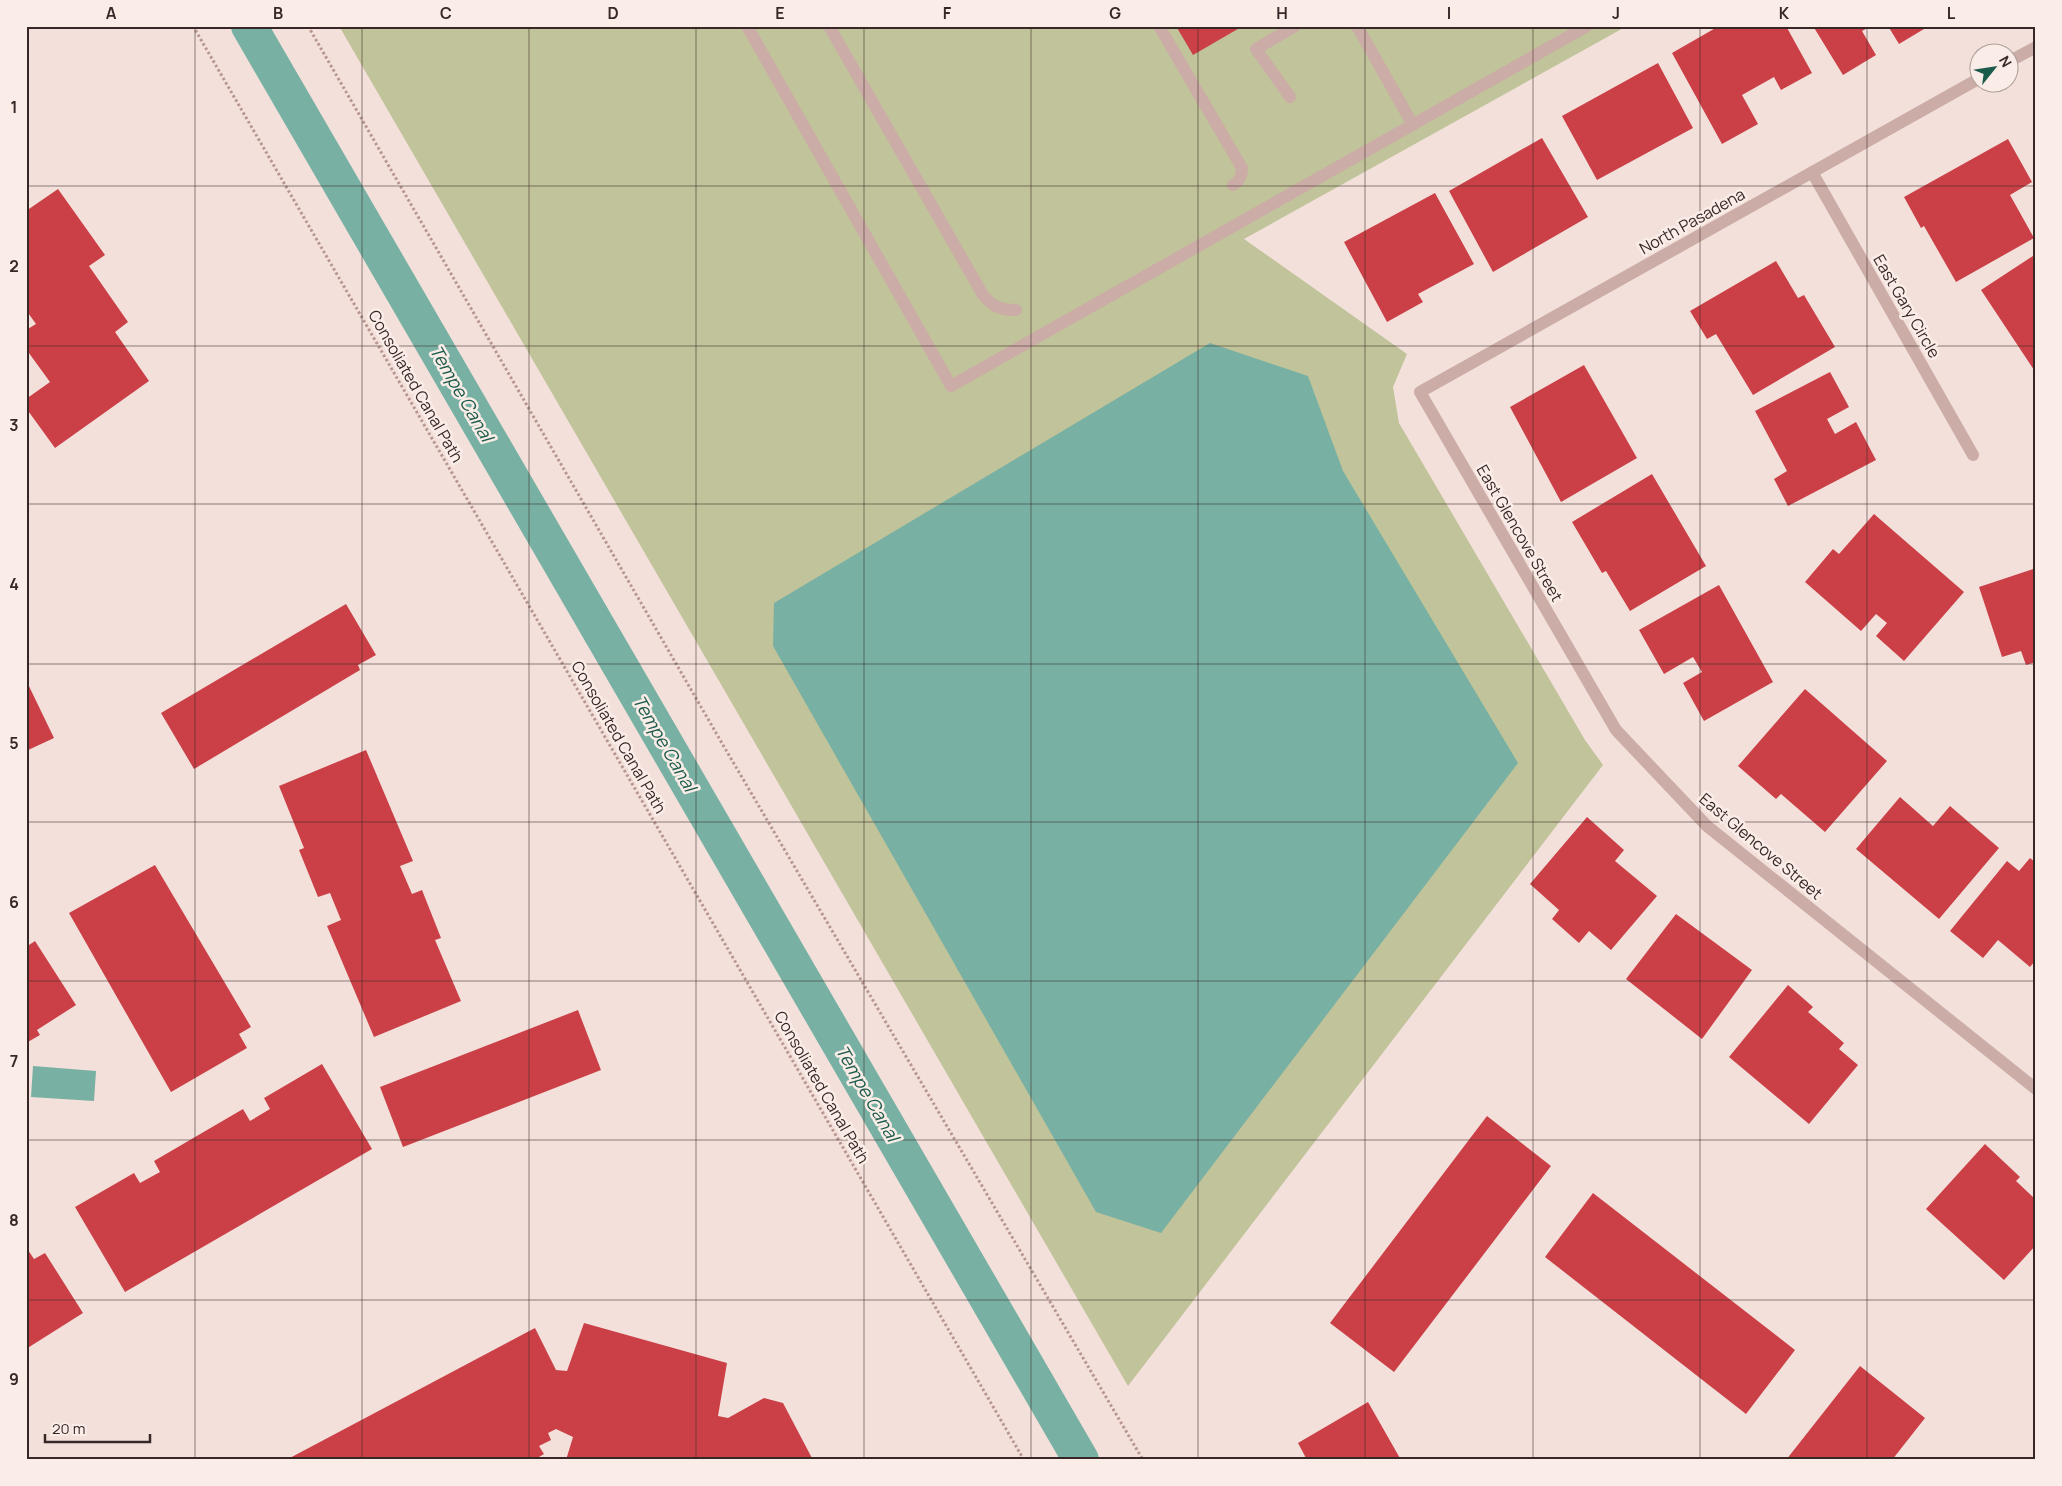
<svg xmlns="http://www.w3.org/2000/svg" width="2062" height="1486" font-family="Manrope,sans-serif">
	<rect width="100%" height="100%" fill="#f3e0db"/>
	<!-- green -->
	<path fill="#c1c39a" d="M339,26H1627L1244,239L1407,354L1393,387L1399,423L1585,740L1603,765L1128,1386Z"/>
	<!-- water -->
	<path fill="#78b1a3" d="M1210,343L1308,376L1343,471L1518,763L1161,1233L1096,1212L773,646L774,603Z
		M33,1066L96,1071L94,1101L31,1097Z"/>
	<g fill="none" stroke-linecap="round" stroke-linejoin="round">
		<!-- canal -->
		<path stroke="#78b1a3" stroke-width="36" d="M249,26L1081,1460"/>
	</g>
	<!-- building -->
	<path fill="#cb4047" d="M1176,26H1243L1193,55Z
		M1719,26H1786L1812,73L1781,90L1774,77L1742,95L1758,124L1722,144L1672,53Z
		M1813,26H1871L1862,31L1876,55L1843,75Z
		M1888,26H1929L1899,44Z
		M1658,63L1693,128L1597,180L1562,116Z
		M1542,138L1588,217L1493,272L1449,191Z
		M2008,139L2032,182L2010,195L2034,238L1956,282L1924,226L1921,228L1904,197Z
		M58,189L105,255L89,266L128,322L115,332L149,381L55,448L26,408V399L50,382L26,349V330L36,324L26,310V211Z
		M1435,193L1474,264L1418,294L1423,302L1387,322L1344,242Z
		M2036,254V373L1981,290Z
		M1776,261L1798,298L1804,295L1835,347L1753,395L1716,334L1707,339L1690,311Z
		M1584,365L1637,458L1561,502L1510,407Z
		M1830,372L1849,407L1827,419L1835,434L1856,422L1876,460L1788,506L1774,479L1787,471L1755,411Z
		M1652,474L1706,566L1630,611L1606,571L1602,573L1572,522Z
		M1874,514L1964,592L1904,661L1876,636L1887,623L1876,614L1861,631L1805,582L1833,549L1839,554Z
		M2036,568V662L2026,665L2021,651L2002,657L1979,587Z
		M1719,585L1773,682L1704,721L1683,683L1702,672L1693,657L1664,674L1639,630Z
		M346,604L376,655L358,665L360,670L194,769L161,713Z
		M26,680L54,738L26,751Z
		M1805,689L1887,761L1825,832L1781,794L1776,799L1738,766Z
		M366,750L413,861L400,866L412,894L422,890L441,938L435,940L461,1001L374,1037L327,926L341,920L330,893L318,897L299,850L304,848L279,786Z
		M1900,797L1933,826L1950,806L1999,848L1939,919L1856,849Z
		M1587,817L1624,850L1615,861L1657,896L1611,950L1589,931L1579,943L1552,919L1559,910L1530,884Z
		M2030,858L2036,863V960L2030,967L1998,940L1983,958L1950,931L2007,861L2019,871Z
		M155,865L251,1027L239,1034L247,1048L171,1092L69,913Z
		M1676,914L1752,970L1702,1039L1626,979Z
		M35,941L76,1005L37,1030L40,1035L26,1043V947Z
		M1788,985L1813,1007L1808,1012L1844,1043L1839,1049L1858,1065L1809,1124L1729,1057Z
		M578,1010L601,1070L403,1147L380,1087Z
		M322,1064L372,1149L125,1292L75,1207L134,1173L140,1183L160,1172L154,1161L243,1109L250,1121L270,1109L264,1098Z
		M1487,1116L1551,1166L1394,1372L1330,1323Z
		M1985,1144L2020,1177L2016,1181L2036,1200V1245L2004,1280L1926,1209Z
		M1593,1193L1795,1350L1746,1414L1545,1257Z
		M26,1247L34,1259L45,1253L83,1313L26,1349Z
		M584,1323L727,1363L718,1416L728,1418L764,1398L783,1403L813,1460H566L573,1437L556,1429L548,1433L551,1440L539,1446L544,1454L534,1460H286L535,1328L556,1370L567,1371Z
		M1860,1366L1925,1418L1892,1460H1786Z
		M1368,1402L1401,1460H1307L1298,1443Z"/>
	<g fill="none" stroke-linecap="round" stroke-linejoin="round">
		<!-- path -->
		<path stroke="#b79690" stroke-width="3" stroke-dasharray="2.5 2.5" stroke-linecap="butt" d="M193,26L1024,1460
			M308,26L723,745L1143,1460"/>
		<!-- minor -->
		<path stroke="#cbaca6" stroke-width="12" d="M747,26L951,386L1587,26
			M829,26L983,295C993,307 1001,310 1016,310
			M1159,26L1242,168C1242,176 1240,181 1233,185
			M1357,26L1413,125
			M2010,61L2036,47
			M1980,78L1420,392L1616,730L1707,826L2036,1089
			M1290,97L1256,49L1295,26
			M1812,172L1973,455"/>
	</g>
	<!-- grid -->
	<path fill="none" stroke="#372827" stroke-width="1" stroke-opacity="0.55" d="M195,26V1460M362,26V1460M529,26V1460M696,26V1460M864,26V1460M1031,26V1460M1198,26V1460M1365,26V1460M1533,26V1460M1700,26V1460M1867,26V1460M26,186H2036M26,346H2036M26,504H2036M26,664H2036M26,822H2036M26,981H2036M26,1140H2036M26,1300H2036"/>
	<g text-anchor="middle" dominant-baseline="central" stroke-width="5" stroke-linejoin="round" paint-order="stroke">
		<!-- street labels -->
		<g font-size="16" fill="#372827" stroke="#faece7">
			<text transform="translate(1692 221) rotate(-29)">North Pasadena</text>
			<text transform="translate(1907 306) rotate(60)">East Gary Circle</text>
			<text transform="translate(416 386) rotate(60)">Consoliated Canal Path</text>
			<text transform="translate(1520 533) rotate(60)">East Glencove Street</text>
			<text transform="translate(619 737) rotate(60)">Consoliated Canal Path</text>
			<text transform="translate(1761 846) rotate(40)">East Glencove Street</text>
			<text transform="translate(822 1087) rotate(60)">Consoliated Canal Path</text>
		</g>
		<!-- water labels -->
		<g font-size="18" font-style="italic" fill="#1b5b4c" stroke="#faece7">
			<text transform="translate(462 393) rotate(60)">Tempe Canal</text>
			<text transform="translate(665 743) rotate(60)">Tempe Canal</text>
			<text transform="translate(868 1093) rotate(60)">Tempe Canal</text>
		</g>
	</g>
	<!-- border -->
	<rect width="2062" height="1486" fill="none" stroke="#faece7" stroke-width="55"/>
	<!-- north arrow -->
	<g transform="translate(1994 68) rotate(60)"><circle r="24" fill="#faece7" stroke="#ac9e9a"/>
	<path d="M0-4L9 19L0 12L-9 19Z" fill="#1b5b4c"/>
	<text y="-8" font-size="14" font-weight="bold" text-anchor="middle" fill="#372827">N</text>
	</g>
	<!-- scale -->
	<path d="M45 1434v8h105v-8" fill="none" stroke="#372827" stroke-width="2.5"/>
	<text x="52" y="1434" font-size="15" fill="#372827" stroke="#faece7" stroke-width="4" paint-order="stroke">20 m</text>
	<rect x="28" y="28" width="2006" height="1430" fill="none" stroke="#372827" stroke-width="2"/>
	<g font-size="16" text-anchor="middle" font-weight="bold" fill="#372827">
		<text x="111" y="19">A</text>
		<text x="278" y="19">B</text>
		<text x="446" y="19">C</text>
		<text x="613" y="19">D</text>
		<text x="780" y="19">E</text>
		<text x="947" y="19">F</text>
		<text x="1115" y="19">G</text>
		<text x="1282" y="19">H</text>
		<text x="1449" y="19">I</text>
		<text x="1616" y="19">J</text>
		<text x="1784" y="19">K</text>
		<text x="1951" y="19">L</text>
		<text x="14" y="113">1</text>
		<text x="14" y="272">2</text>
		<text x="14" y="431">3</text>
		<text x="14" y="590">4</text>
		<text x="14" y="749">5</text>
		<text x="14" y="908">6</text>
		<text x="14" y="1067">7</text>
		<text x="14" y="1226">8</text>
		<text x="14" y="1385">9</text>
	</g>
</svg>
